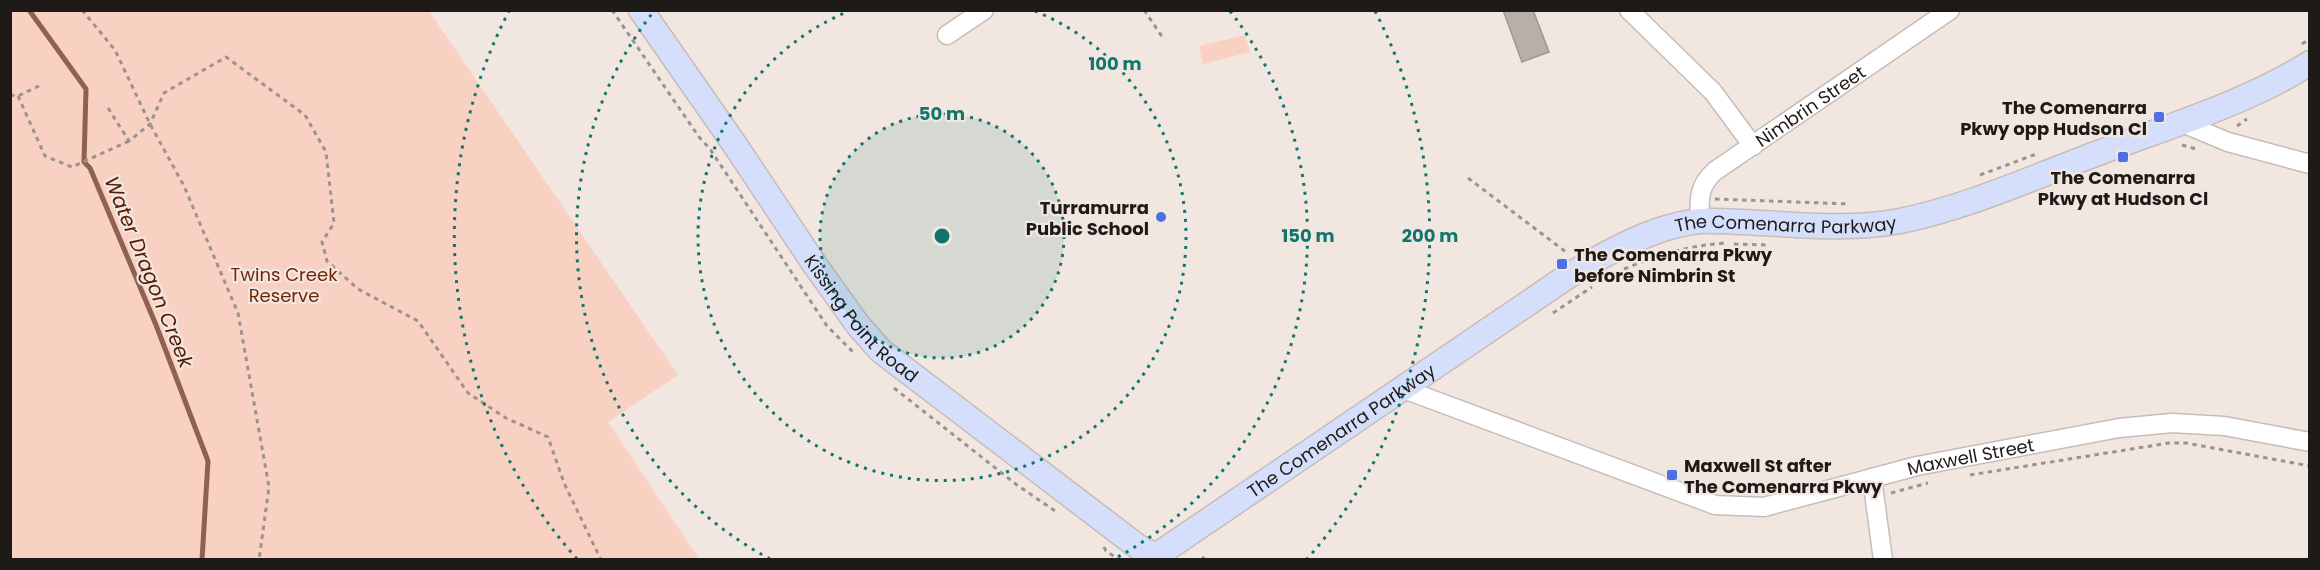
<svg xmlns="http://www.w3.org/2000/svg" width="2320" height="570" font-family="Poppins,sans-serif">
	<rect width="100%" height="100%" fill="#f2e6e1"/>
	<!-- green -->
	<path fill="#f9d1c3" d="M10,11H429L678,375L608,422L699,559H11Z
		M1245,35L1250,52L1203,64L1199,46Z"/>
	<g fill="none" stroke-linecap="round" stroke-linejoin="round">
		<!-- stream -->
		<path stroke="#8f6151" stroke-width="5" d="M29,10L86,89L84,162L90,168L156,325L208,461L202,560"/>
	</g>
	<!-- building -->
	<path fill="#baaeaa" stroke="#a19591" stroke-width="1.5" d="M1503,10H1533L1549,52L1522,62Z"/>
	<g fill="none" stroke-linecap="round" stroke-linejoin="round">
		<!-- minor casing -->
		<g stroke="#c8bcb8" stroke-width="21">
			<g id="minor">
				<path d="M1629,10L1713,92L1753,146"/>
				<path d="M947,35L984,10"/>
				<path d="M2180,122L2228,142L2310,164"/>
				<path id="s1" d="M1700,221C1699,200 1698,186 1715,171L1950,10"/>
				<path id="s2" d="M1401,388L1715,505L1764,507L1917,466L2119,428L2172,423L2224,426L2310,442"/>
				<path d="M1872,478L1883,560"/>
			</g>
		</g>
		<!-- secondary casing -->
		<g stroke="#c8bcb8" stroke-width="27">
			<g id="secondary">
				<path id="s3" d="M641,10L733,142L815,265L858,325L881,351L1137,546L1155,556"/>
				<path id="s4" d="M1150,560L1568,276C1606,253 1655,225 1701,221C1714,220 1728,222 1742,222C1794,224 1848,231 1900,221C1969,207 2036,176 2101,152C2169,126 2249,102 2310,63"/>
			</g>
		</g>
		<!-- path -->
		<path stroke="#9b938f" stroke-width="3" stroke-dasharray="4.5 4.5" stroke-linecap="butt" d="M82,10L115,50L150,124L184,186L238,313L269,487L259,560
			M612,10L699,137L710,149L827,326L855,354
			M1144,10L1163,38
			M2302,44L2310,39
			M10,95L18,96L39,86
			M18,96L45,156L72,167L129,141
			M108,108L129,141L150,124L164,93L226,57L305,115L326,152L334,223L322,242L327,261L358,289L418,321L468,393L506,418L548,437L564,483L601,560
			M2237,126L2247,119
			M2182,145L2196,149
			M1980,175L2039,153
			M1468,178L1566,252
			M1715,199L1849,204
			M1734,244L1766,245
			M1624,269C1658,255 1690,245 1727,243
			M1553,313L1592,287
			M894,388L1017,485L1058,513
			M1970,475L2169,443H2186L2310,466
			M1891,493L1928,483
			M1104,547L1106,551L1118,559
			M1202,557L1206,560"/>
		<!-- minor -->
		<use href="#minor" stroke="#fff" stroke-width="18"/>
		<!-- secondary -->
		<use href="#secondary" stroke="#d5dffb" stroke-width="24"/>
	</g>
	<!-- distance rings -->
	<circle cx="942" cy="236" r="122" fill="#0f766e" fill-opacity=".12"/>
	<g fill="none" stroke="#0f766e" stroke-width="3" stroke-dasharray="3 6">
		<circle cx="942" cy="236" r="122"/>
		<path d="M1035 11A244 244 0 1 1 849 11"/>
		<path d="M770 559A366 366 0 0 1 654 11M1230 11A366 366 0 0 1 1114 559"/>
		<path d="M577 559A488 488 0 0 1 509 11M1375 11A488 488 0 0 1 1307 559"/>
	</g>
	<!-- markers -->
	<g fill="#4d71e5" stroke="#f2e6e1" stroke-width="2">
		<rect x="2153" y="111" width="12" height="12" rx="3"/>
		<rect x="2117" y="151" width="12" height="12" rx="3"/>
		<circle cx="1161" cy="217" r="6"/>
		<rect x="1556" y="258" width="12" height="12" rx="3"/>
		<rect x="1666" y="469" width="12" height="12" rx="3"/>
	</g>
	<g text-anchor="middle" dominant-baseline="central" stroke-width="4.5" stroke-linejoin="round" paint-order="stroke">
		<!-- street labels -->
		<g font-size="18" fill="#1e1a18" stroke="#f2e6e1">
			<text stroke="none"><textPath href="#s1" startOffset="170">Nimbrin Street</textPath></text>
			<text stroke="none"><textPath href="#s4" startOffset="735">The Comenarra Parkway</textPath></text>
			<text stroke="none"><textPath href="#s3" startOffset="380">Kissing Point Road</textPath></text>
			<text stroke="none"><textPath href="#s4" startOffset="231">The Comenarra Parkway</textPath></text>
			<text stroke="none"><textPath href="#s2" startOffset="597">Maxwell Street</textPath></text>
		</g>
		<!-- poi labels -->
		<g font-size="18" font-weight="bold" fill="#1e1a18" stroke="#f2e6e1" text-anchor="end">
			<text x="2147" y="107">The Comenarra<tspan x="2147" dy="21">Pkwy opp Hudson Cl</tspan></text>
			<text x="2123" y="177" text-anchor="middle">The Comenarra<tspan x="2123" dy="21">Pkwy at Hudson Cl</tspan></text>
			<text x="1149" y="207">Turramurra<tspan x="1149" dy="21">Public School</tspan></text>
			<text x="1574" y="254" text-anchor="start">The Comenarra Pkwy<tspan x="1574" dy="21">before Nimbrin St</tspan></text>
			<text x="1684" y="465" text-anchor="start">Maxwell St after<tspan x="1684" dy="21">The Comenarra Pkwy</tspan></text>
		</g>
		<!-- park labels -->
		<g font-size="18" fill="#742603" stroke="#f2e6e1">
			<text x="284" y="274">Twins Creek<tspan x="284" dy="21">Reserve</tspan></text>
		</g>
		<!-- water labels -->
		<g font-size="20" font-style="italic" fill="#571c03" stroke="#f2e6e1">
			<text transform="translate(149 272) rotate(68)">Water Dragon Creek</text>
		</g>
	</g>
	<circle cx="942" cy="236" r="9" fill="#0f766e" stroke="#f2e6e1" stroke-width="3"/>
	<g font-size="18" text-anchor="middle" font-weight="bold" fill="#0f766e" stroke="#f2e6e1" stroke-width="4.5" stroke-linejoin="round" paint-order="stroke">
		<text x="1115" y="70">100 m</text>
		<text x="942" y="120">50 m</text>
		<text x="1308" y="242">150 m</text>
		<text x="1430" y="242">200 m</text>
	</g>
	<!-- border -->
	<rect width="2320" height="570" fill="none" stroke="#1e1a18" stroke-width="24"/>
</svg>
